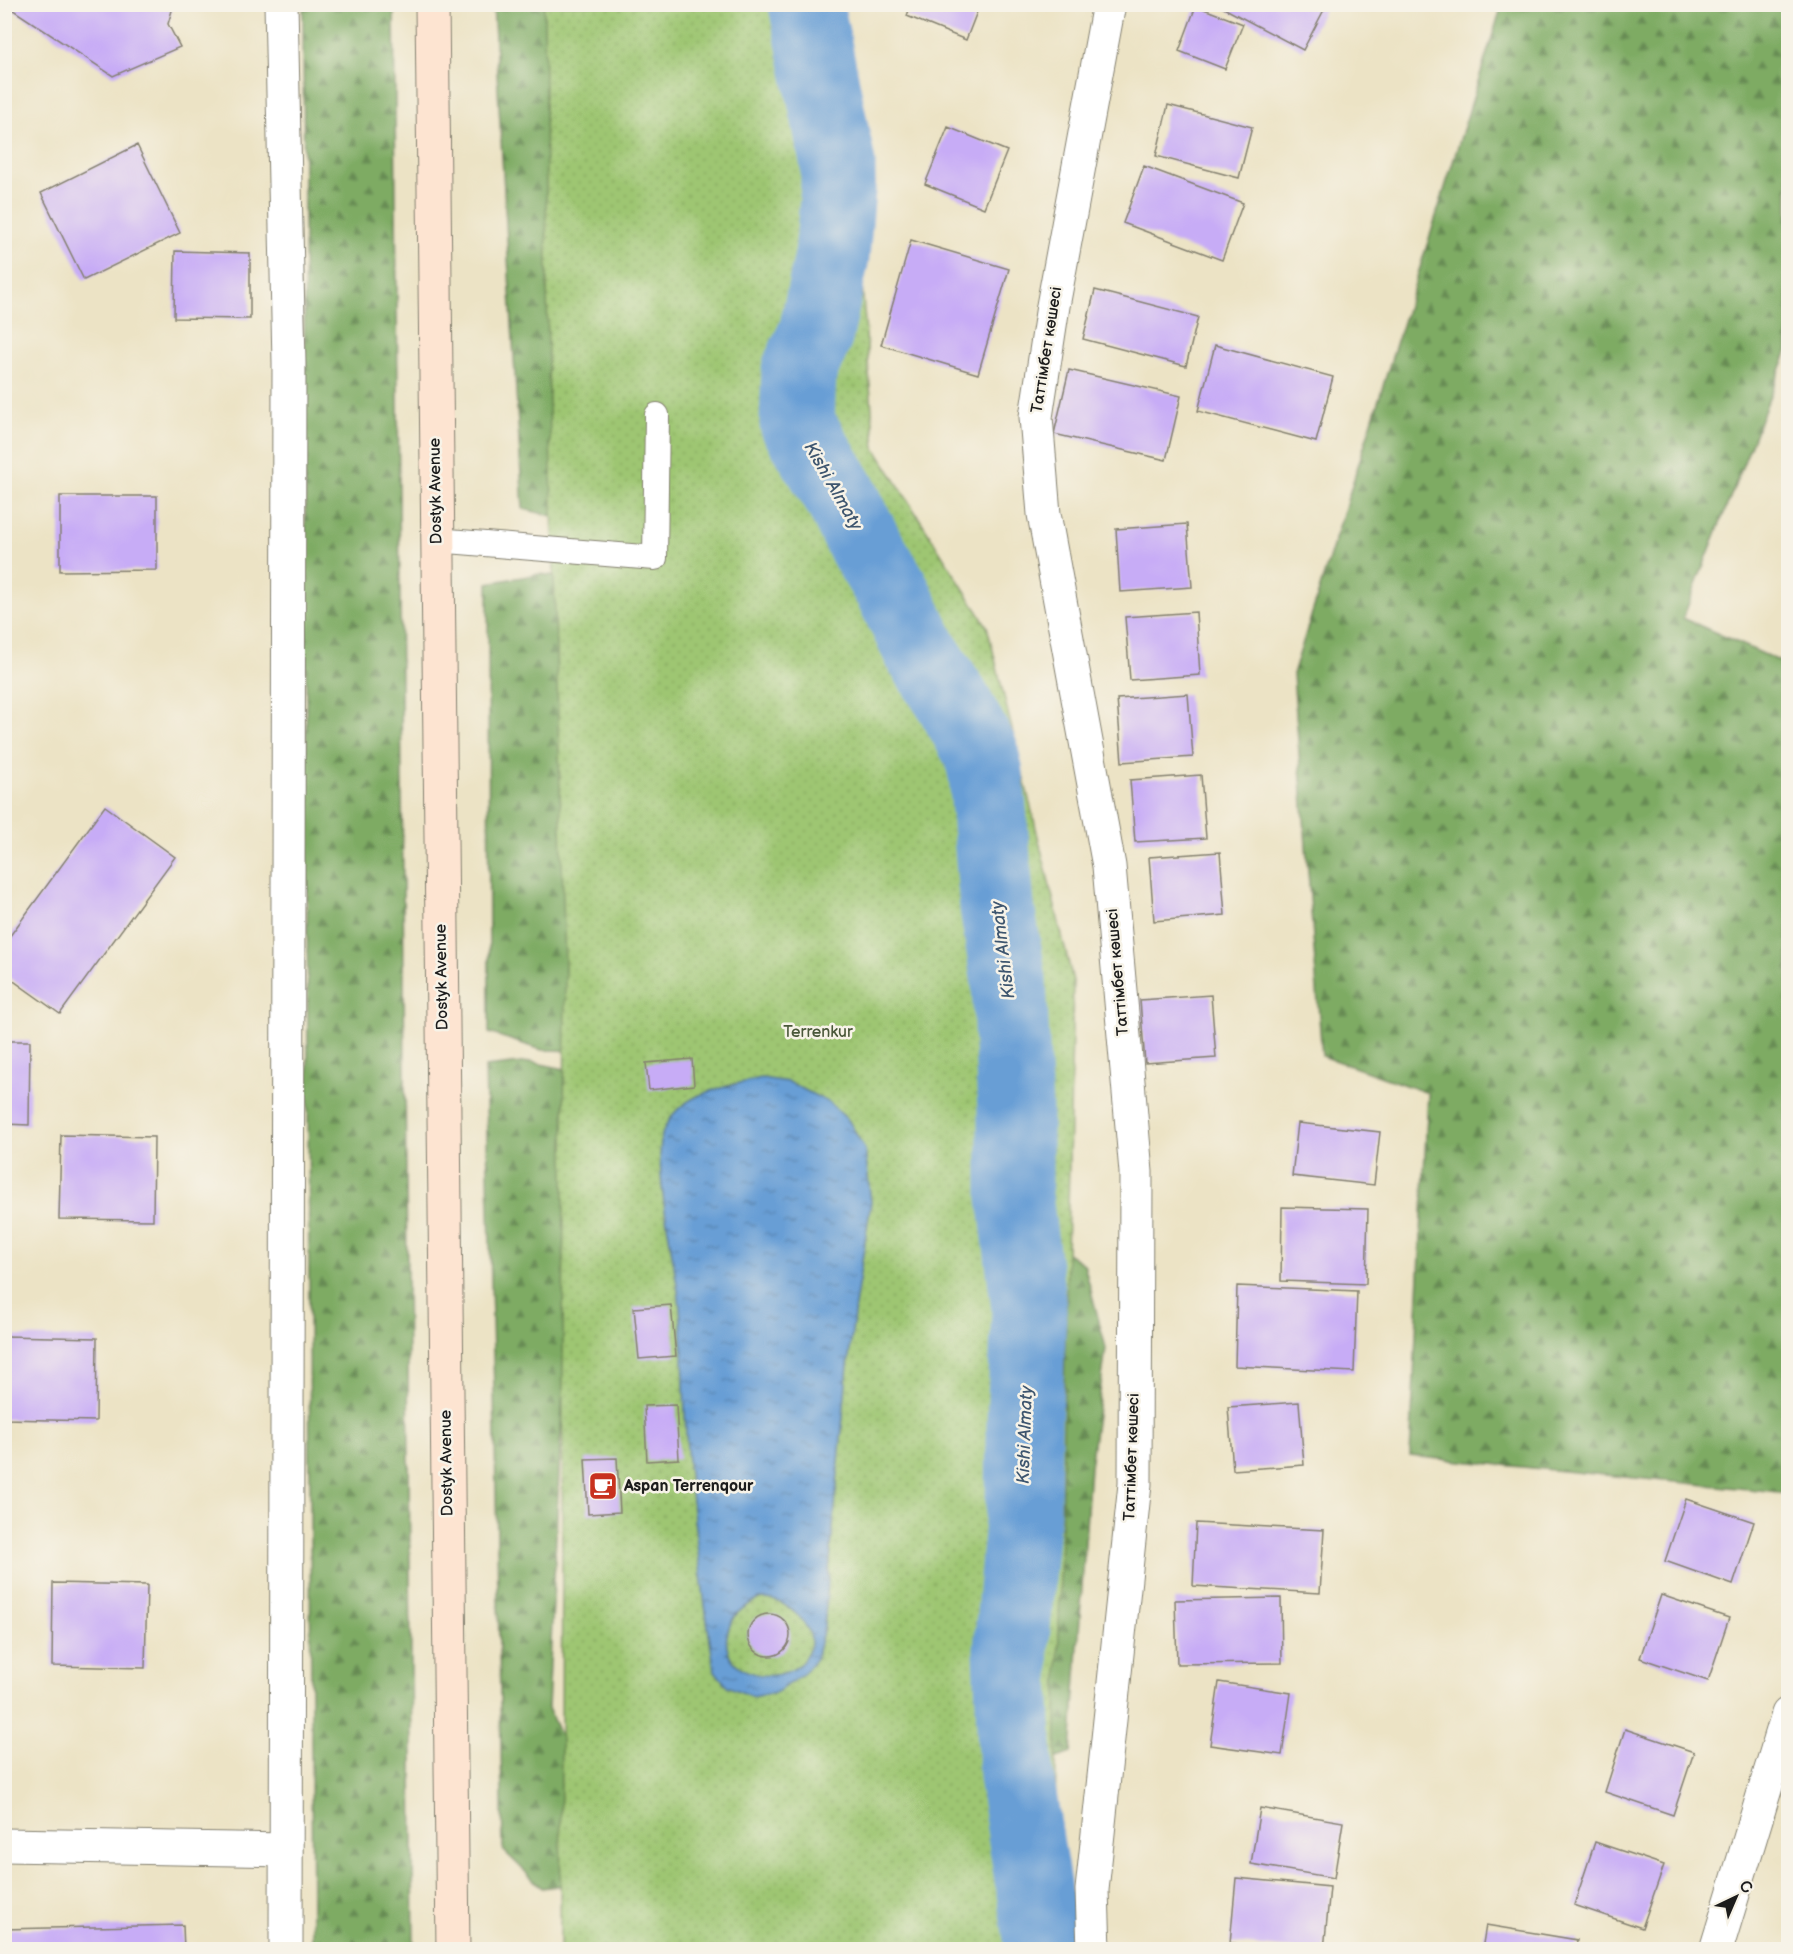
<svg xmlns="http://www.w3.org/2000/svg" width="1793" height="1954" font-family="'Balsamiq Sans',sans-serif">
	<defs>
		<pattern id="forest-firs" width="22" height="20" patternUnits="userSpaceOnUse" patternTransform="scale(1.5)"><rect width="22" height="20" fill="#7eab64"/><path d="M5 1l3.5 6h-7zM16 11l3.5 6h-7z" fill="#668a52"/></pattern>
		<pattern id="park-dots" width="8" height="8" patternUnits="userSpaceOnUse" patternTransform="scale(1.5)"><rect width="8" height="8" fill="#9ec672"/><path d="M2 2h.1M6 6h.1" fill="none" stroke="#88aa62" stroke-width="1.8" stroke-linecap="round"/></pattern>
		<pattern id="water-ripples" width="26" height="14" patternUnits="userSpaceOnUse" patternTransform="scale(1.5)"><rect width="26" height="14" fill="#689ed5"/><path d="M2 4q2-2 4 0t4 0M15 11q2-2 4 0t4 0" fill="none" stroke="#5580ac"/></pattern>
	</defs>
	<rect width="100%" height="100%" fill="#f7f3e8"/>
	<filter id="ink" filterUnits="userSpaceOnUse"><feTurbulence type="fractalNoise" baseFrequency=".0167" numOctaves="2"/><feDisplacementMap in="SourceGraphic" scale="12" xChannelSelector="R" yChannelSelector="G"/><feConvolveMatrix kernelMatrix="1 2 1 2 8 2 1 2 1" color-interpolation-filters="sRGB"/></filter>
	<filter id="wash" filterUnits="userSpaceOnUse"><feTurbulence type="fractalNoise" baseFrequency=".008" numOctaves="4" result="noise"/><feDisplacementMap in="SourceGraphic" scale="24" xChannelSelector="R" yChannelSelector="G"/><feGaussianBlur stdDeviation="1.35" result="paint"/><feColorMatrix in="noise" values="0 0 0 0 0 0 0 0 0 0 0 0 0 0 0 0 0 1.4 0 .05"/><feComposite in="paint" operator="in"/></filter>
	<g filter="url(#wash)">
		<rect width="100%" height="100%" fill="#ece3c5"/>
		<!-- forest -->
		<path fill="url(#forest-firs)" stroke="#4d6440" stroke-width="1.5" d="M303,5H394L414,1949H312Z
			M493,5H765L601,528L523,509Z
			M1502,5H1788V350L1683,618L1788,665V1493L1410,1456L1428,1093L1322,1056L1293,674Z
			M539,574L579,578L596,1051L542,1050L489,1033L488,583Z
			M531,1062L590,1074L571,1216L548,1708L605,1836L627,1877L542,1888L503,1850L494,1391L485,1067Z
			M1033,1231L1084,1264L1106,1348L1090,1467L1071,1753L1030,1768Z"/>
		<!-- park -->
		<path fill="url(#park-dots)" stroke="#5d7147" stroke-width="1.5" d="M544,5H831L858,234L875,448L987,626L1073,981L1052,1949H560L565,967L548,365Z"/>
		<!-- water -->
		<path fill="url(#water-ripples)" stroke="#425d78" stroke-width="1.5" fill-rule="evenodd" d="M761,1078L789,1082L830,1103L849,1121L865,1150L871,1202L855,1306L846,1384L824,1627L816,1659L804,1673L777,1692L753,1697L727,1686L715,1671L710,1642C702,1582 693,1522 688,1462C683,1408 685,1353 679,1299C675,1262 651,1158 664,1129C681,1091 726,1087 761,1078ZM759,1599C763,1599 768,1599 773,1600C789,1604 812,1625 811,1643C811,1646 808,1653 806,1656C789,1688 720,1680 727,1635C731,1615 741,1608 759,1599Z"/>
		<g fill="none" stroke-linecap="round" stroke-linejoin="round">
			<!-- river -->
			<path stroke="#689ed5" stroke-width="75" d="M806,4L838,164V190L832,256L816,333L799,370L797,423L840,494L865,545L892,590L922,653L951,698L981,752L986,774L997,907L1009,981L1015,1109V1196L1029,1309L1024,1424L1023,1510L1011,1651L1016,1775L1043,1950"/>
		</g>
		<g id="blocks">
			<!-- building -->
			<path fill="#c7acf6" d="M4,4H172L173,7L168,24L180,47L113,76Z
				M911,4H980L966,40L907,16Z
				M1216,4H1327L1303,50Z
				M1196,6L1243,24L1225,69L1179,51Z
				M1168,105L1252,127L1239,178L1156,156Z
				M948,127L1007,151L984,208L925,184Z
				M137,145L180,233L84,280L41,193Z
				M1144,166L1243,203L1222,260L1123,223Z
				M911,240L1009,269L978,374L881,345Z
				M175,251L250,253V319L174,318Z
				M1095,290L1198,317L1186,366L1083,339Z
				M1215,345L1333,377L1316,442L1198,411Z
				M1069,370L1181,396L1166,460L1054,434Z
				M60,496H157V570L60,571Z
				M1187,524L1192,587L1120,592L1116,529Z
				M1196,612L1200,675L1130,680L1125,617Z
				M1188,694L1193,757L1122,762L1117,699Z
				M1201,775L1206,838L1135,842L1130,780Z
				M105,806L175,857L60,1014L4,974V944Z
				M1220,852L1225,915L1154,921L1149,857Z
				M1211,995L1216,1058L1145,1063L1140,1000Z
				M4,1041H30L29,1125L4,1124Z
				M692,1059L694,1085L649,1090L646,1063Z
				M1298,1123L1380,1132L1374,1185L1292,1176Z
				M61,1135L154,1137L153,1220L59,1219Z
				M1282,1207L1368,1209L1366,1284L1281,1281Z
				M1237,1286L1357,1291L1354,1372L1235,1366Z
				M671,1305L676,1356L639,1359L634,1308Z
				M4,1336L97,1338L96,1421L4,1419Z
				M1299,1402L1304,1465L1233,1470L1228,1407Z
				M676,1405L679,1459L647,1461L644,1406Z
				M617,1458L620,1512L588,1514L585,1459Z
				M1686,1499L1754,1522L1733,1585L1665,1561Z
				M1196,1523L1324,1530L1320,1593L1193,1586Z
				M53,1583L147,1585L145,1668L52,1666Z
				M1661,1595L1729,1618L1708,1681L1640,1658Z
				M1281,1598L1282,1663L1177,1664L1175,1600Z
				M748 1635a21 21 0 1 1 42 0a21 21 0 1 1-42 0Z
				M1219,1682L1291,1693L1282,1755L1210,1745Z
				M1625,1729L1694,1752L1673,1815L1605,1792Z
				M1260,1808L1343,1822L1334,1878L1251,1864Z
				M1595,1842L1664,1865L1642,1928L1574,1905Z
				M1236,1878L1330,1887L1324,1950H1303L1230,1943Z
				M183,1925L184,1950H4V1929Z
				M1486,1925L1577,1940L1576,1950H1482Z"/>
		</g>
	</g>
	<g filter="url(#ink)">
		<use href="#blocks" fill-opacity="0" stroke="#848070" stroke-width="1.5"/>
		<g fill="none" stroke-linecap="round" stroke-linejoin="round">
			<!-- service casing -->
			<g stroke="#848070" stroke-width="26">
				<path id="service" d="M436,540L655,558L657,415"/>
			</g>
			<!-- minor casing -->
			<g stroke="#848070" stroke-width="35">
				<path id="minor" d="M281,4L289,363L286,1950
					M4,1845L285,1850
					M1094,1950L1092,1890L1135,1484L1136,1172L1109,866L1044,514L1036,417L1053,306L1109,4
					M1716,1950L1788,1714"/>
			</g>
			<!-- secondary casing -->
			<g stroke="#848070" stroke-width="35">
				<path id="secondary" d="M432,4L453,1950"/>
			</g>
			<!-- service -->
			<use href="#service" stroke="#fff" stroke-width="24"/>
			<!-- minor -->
			<use href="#minor" stroke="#fff" stroke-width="33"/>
			<!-- secondary -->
			<use href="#secondary" stroke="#fde4d1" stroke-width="33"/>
		</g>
	</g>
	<!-- icons -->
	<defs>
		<g id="cafe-square" transform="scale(1.5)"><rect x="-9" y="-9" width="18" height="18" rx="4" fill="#c8321e" stroke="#f7f3e8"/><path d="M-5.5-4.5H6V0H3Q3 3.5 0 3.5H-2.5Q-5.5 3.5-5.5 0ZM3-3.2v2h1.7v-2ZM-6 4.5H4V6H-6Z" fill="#fff"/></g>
	</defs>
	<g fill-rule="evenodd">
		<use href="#cafe-square" x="603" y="1486"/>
	</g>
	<g text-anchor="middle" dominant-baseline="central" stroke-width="5" stroke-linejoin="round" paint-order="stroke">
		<!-- street labels -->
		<g font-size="16" fill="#1c1c1c" stroke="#f7f3e8">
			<text transform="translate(1047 350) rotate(-81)">Таттімбет көшесі</text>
			<text transform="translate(436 491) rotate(-91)">Dostyk Avenue</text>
			<text transform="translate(1118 972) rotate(-95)">Таттімбет көшесі</text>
			<text transform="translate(442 977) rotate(-91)">Dostyk Avenue</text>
			<text transform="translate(1132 1457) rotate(-88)">Таттімбет көшесі</text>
			<text transform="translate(447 1463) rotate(-91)">Dostyk Avenue</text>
		</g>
		<!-- park labels -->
		<g font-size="16" fill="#4a583a" stroke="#f7f3e8">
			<text x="818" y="1032">Terrenkur</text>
		</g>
		<!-- poi labels -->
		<g font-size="16" font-weight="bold" fill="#1c1c1c" stroke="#f7f3e8" text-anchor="start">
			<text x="624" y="1486">Aspan Terrenqour</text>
		</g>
		<!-- water labels -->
		<g font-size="18" font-style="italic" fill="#3e566f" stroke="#f7f3e8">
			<text transform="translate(833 486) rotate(60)">Kіshі Almaty</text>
			<text transform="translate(1003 950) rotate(-97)">Kіshі Almaty</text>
			<text transform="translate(1025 1435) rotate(-88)">Kіshі Almaty</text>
		</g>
	</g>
	<!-- margin -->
	<rect width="1793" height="1954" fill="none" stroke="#f7f3e8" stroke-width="24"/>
	<!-- north arrow -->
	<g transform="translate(1736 1897) rotate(44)" stroke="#f7f3e8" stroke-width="4.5" paint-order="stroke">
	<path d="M0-4.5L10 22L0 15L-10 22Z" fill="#1c1c1c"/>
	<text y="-9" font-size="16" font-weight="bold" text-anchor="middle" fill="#1c1c1c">С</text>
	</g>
</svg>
